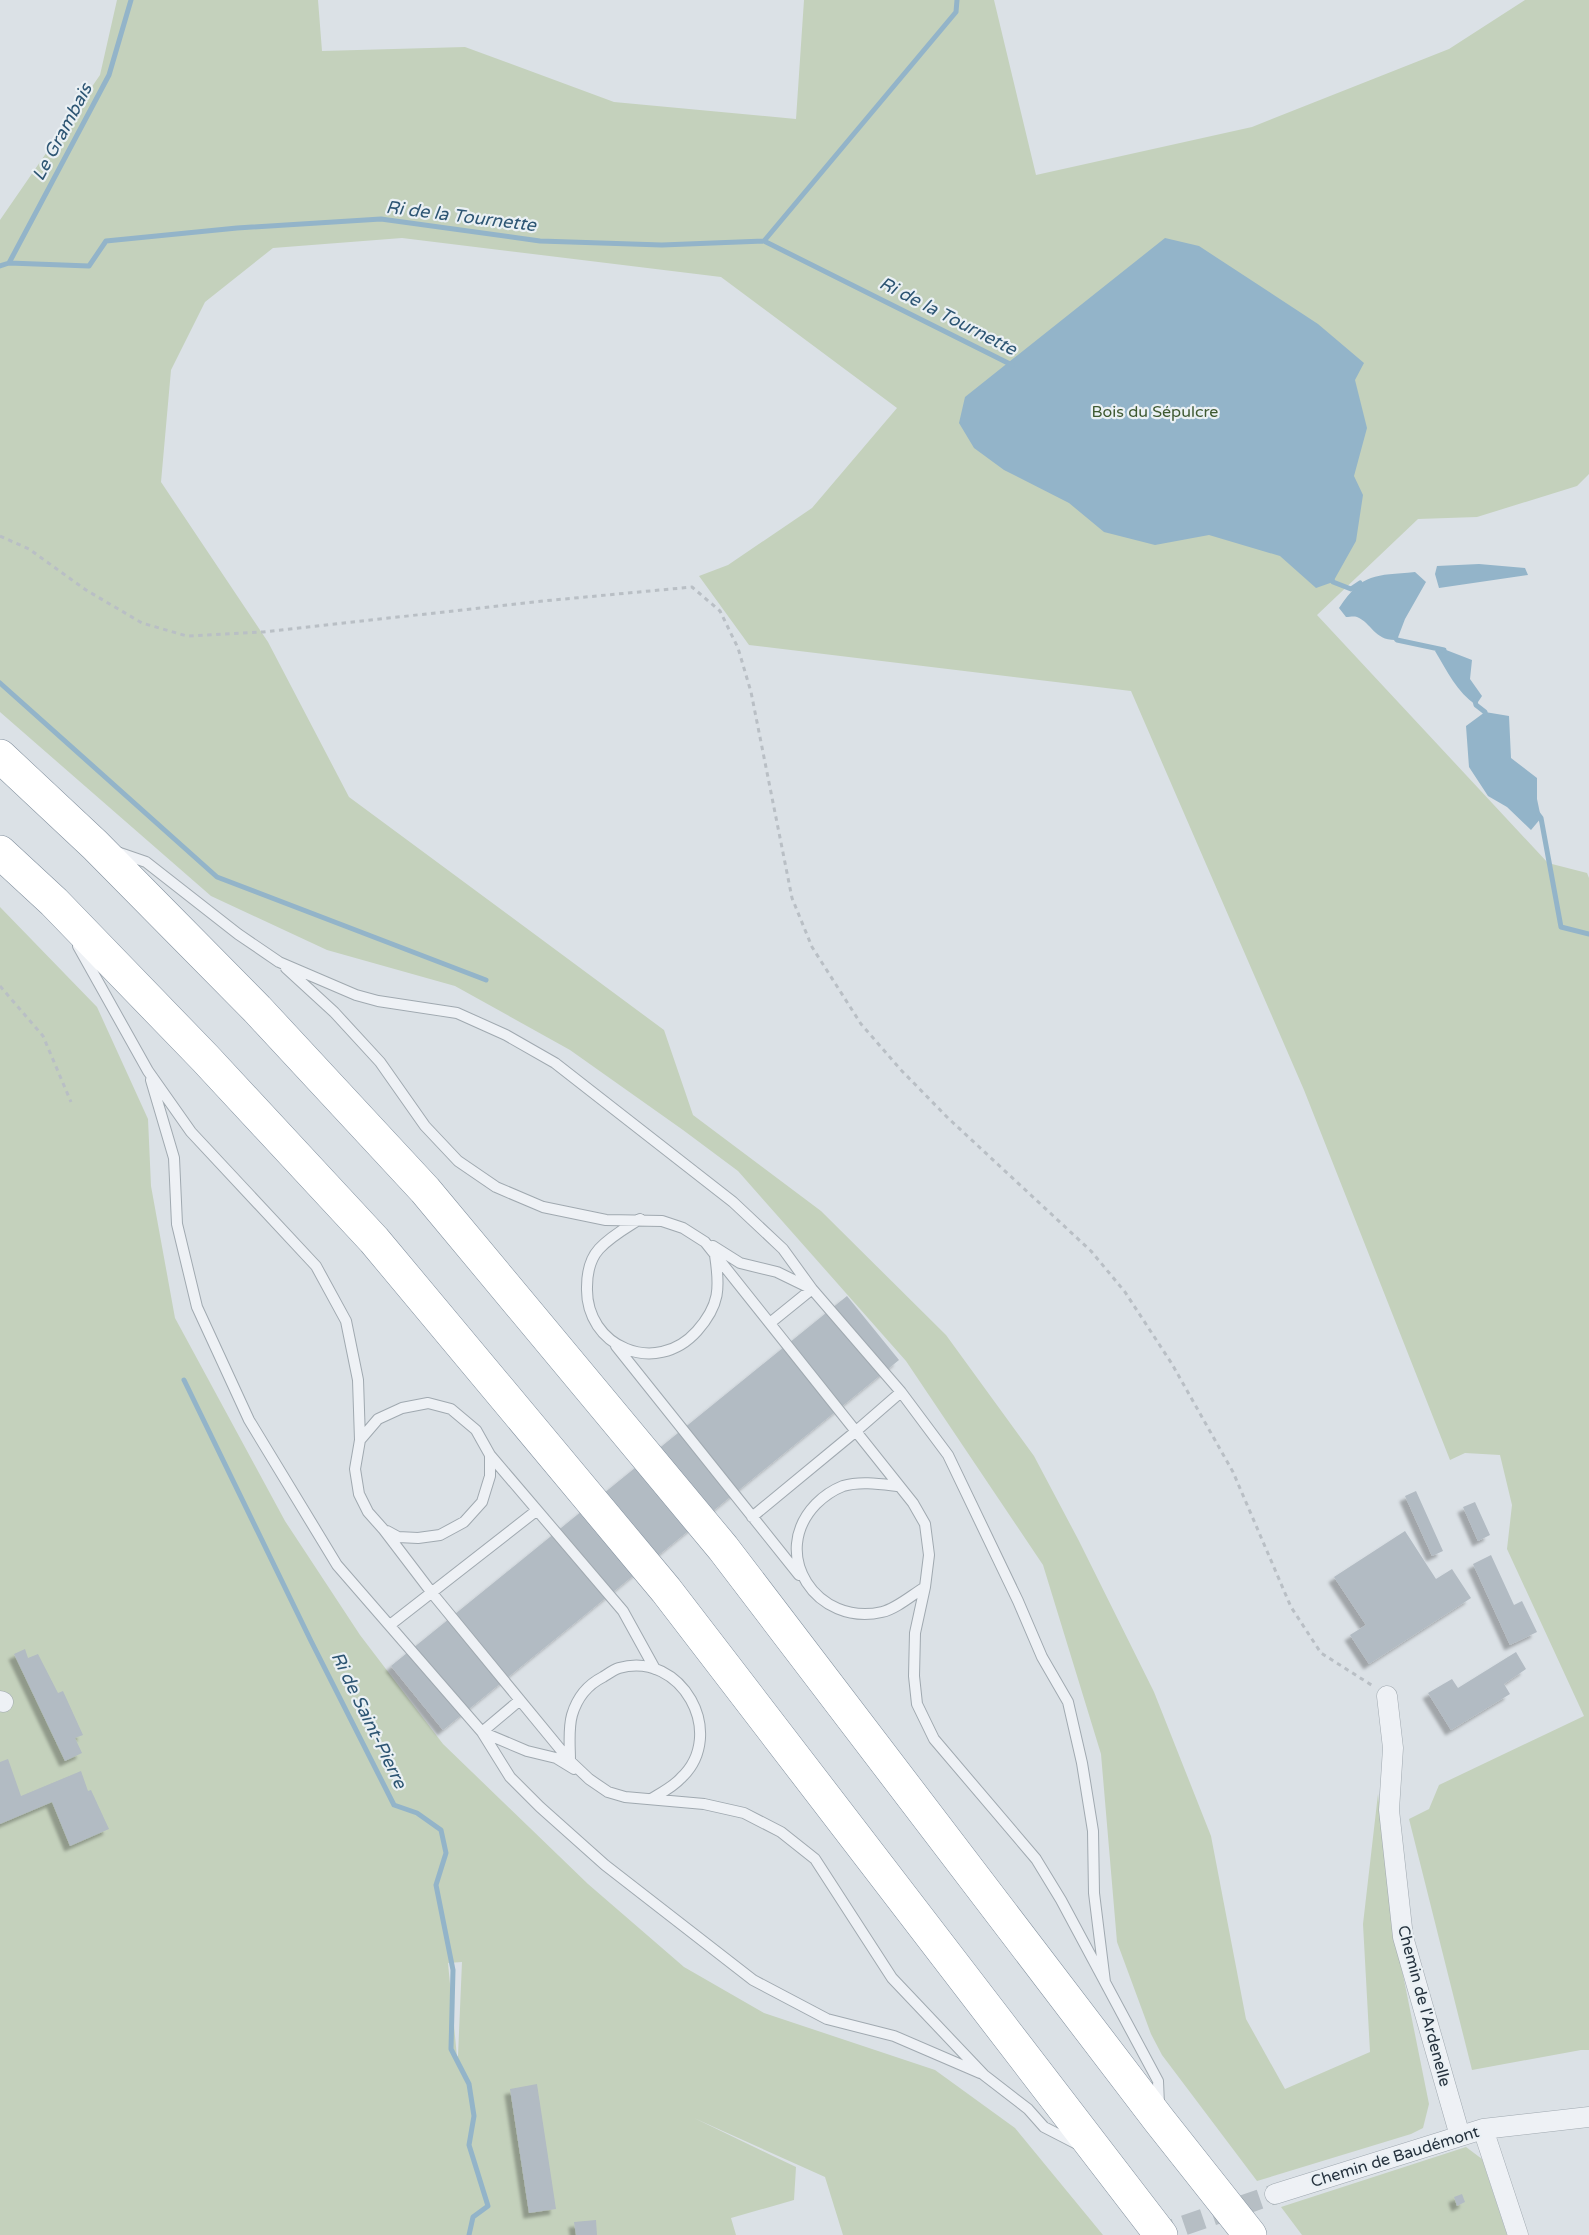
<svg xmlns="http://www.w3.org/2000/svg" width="1589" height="2235" font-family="'Varela Round',sans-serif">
	<defs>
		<filter id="shadow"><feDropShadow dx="-5.5" dy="5.5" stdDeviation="1.5" flood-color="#0004"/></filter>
	</defs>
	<rect width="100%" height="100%" fill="#dbe1e6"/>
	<!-- green -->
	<path fill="#c4d1bc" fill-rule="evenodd" d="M117,0H318L322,51L465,47L614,102L796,119L804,0H994L1036,175L1252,127L1449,49L1525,0H1589V474L1577,486L1477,517L1418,519L1317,615L1548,863L1587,873L1589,878V2050H1581L1472,2070L1409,1819L1429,1809L1439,1785L1584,1716L1507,1549L1512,1505L1500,1455L1465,1453L1450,1460L1304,1090L1131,691L749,645L699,576L728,565L812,508L897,408L721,277L402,238L273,248L205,302L171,370L161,482L268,642L349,797L664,1030L693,1115L821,1211L946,1335L1034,1456L1079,1541L1154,1692L1211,1836L1246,2019L1285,2089L1370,2052L1363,1924L1378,1794L1395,1935L1429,2104L1423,2128L1411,2134L1257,2181L1162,2055L1151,2034L1117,1942L1101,1754L1043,1565L906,1361L738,1171L683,1130L570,1050L455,986L327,950L211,896L0,712V220L100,75Z
		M0,907L97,1007L148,1119L151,1186L175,1318L285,1521L360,1635L443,1744L588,1884L684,1967L764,2013L935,2070L1015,2128L1103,2235H843L825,2177L694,2118L796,2167L794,2200L731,2218L736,2235H0ZM462,1962L458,2056L457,2057L448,1963Z
		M1466,2147L1482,2159L1507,2235H1302L1281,2207Z"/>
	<!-- water -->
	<path fill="#93b4c9" d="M1165,238L1199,246L1318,324L1364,363L1355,380L1367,428L1354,476L1363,495L1356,541L1333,582L1316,588L1280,556L1209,535L1155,545L1104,532L1069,503L1004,470L974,448L959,423L965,397Z
		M1479,564L1525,568L1528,575L1439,588L1435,574L1437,566Z
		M1415,572L1426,582L1405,619L1397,640C1374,641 1372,623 1357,617C1353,616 1350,617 1346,617L1339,608C1363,572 1375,576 1415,572Z
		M1441,648L1472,660L1470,679L1482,696L1476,705C1457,692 1447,671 1435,651Z
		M1485,712L1509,716L1511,758L1537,778V799L1541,818L1531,830L1507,807L1488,796L1469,767L1466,726Z"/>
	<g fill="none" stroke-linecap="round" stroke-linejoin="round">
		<!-- stream -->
		<path stroke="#93b4c9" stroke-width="5" d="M764,241L956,12L957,0
			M9,263L89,266L106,241L237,228L381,219L540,241L662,245L764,241L1012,365
			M0,266L9,263L109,75L131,0
			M1331,577L1333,582L1351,589L1360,583L1361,585
			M1394,636L1397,640L1444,650
			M0,683L217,877L486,980
			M1475,701L1476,705L1485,712L1486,717
			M1538,814L1541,818L1561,927L1589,934
			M184,1380L311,1641L394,1805L417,1813L441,1830L446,1853L436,1885L453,1970L451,2049L469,2084L474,2116L469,2145L488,2206L473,2217L469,2235"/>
	</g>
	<!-- building -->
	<path fill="#b2bbc3" filter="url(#shadow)" d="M847,1296L899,1360L443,1730L391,1666Z
		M1416,1491L1443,1551L1432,1556L1405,1496Z
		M1475,1502L1490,1535L1478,1541L1463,1507Z
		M1405,1531L1436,1579L1452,1569L1471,1598L1369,1664L1350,1635L1366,1625L1334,1577Z
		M1491,1555L1514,1605L1522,1601L1537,1632L1510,1645L1473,1564Z
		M25,1649L28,1658L38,1654L58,1693L63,1691L83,1735L75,1738L82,1753L65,1761L14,1654Z
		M1516,1652L1526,1669L1504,1684L1510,1694L1451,1730L1428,1693L1452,1679L1458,1688Z
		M8,1759L21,1796L81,1771L88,1791L91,1790L109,1829L70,1846L52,1802L0,1824V1762Z
		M537,2084L556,2209L529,2213L510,2089Z
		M1462,2194L1465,2202L1457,2206L1454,2197Z
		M596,2220L597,2235H576L574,2222Z"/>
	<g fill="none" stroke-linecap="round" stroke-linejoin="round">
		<!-- minor-tunnel -->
		<path stroke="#b6bec4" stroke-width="20" stroke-dasharray="20 10" stroke-linecap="butt" d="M1156,2235L1275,2194"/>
		<!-- service casing -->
		<g stroke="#a0a9b0" stroke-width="12">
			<path id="service" d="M117,852L146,862L238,934L279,962L356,995L378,1001L457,1013L506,1035L555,1063L733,1202L783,1249L812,1289L901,1392L948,1455L1018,1601L1042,1657L1068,1702L1082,1763L1093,1831L1094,1893L1105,1982
				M78,946L148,1071L191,1132L316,1266L346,1321L358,1380L360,1440L355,1469L359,1494L368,1512L384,1530L432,1593L570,1761L589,1779L608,1792L625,1797L704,1804L744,1813L781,1832L815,1859L892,1978L984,2075L1028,2109L1044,2127L1077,2144
				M286,968L334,1012L380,1062L425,1126L458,1161L496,1187L543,1207L606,1220L662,1221L683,1228L705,1242L913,1503L925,1524L929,1555L925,1587L915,1633L914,1676L917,1704L934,1739L1036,1859L1061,1900L1158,2081L1159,2105
				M151,1080L174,1158L177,1224L197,1307L249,1420L337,1565L482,1732L510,1777L540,1807L605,1865L753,1980L827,2019L894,2036L980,2073
				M640,1219C626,1228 611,1236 599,1249C590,1259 587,1274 587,1287C585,1347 656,1377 697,1331C720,1305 720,1288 715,1255
				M713,1246L740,1263L777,1272L812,1289L770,1323
				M616,1346L799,1575
				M360,1440L378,1419L402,1408L428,1403L451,1409L476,1430L490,1455V1476L482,1502L464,1522L440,1535L418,1538L398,1537L387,1531
				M490,1455L623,1611L655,1669
				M897,1486C880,1484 860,1481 843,1486C833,1490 823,1497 816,1504C768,1554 817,1627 882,1612C896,1609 912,1595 925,1587
				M752,1517L855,1432L901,1392
				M390,1625L536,1511
				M520,1700L482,1732L527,1751L556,1758L574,1769
				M570,1761C570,1746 568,1729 572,1715C577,1698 587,1685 603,1677C608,1674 613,1670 619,1668C681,1650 728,1734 681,1778C673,1787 661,1793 651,1799"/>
		</g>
		<!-- minor casing -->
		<g stroke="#a0a9b0" stroke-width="21">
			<path id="minor" d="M1387,1696L1393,1748L1389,1810L1403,1937L1460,2136
				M0,1701L3,1702
				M1483,2129L1518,2235
				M1275,2194L1483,2129L1589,2117"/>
		</g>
		<!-- motorway casing -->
		<g stroke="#82909e" stroke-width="34">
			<path id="motorway" d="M0,756L95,845L257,1009L425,1190L723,1548L1159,2120L1250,2235
				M0,852L54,902L205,1058L374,1240L666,1590L1161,2235"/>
		</g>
		<!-- path -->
		<path stroke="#b9bfc5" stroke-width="3" stroke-dasharray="4.5 4.5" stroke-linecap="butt" d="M0,536L29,549L86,590L142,623L187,636L263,632L543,601L692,587L720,611L738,648L751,692L792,898L812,947L861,1024L901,1070L948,1118L1091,1251L1125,1292L1172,1364L1233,1472L1291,1607L1321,1653L1373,1686
			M0,986L43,1036L71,1102"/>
		<!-- service -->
		<use href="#service" stroke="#eef1f5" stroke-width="10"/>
		<!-- minor -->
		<use href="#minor" stroke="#eef1f5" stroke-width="20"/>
		<!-- motorway -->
		<use href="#motorway" stroke="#fff" stroke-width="33"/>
	</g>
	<g text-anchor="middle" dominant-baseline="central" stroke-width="4.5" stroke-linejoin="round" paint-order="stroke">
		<!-- park labels -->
		<g font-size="16" fill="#3e5931" stroke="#eaf0f4">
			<text x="1155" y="412">Bois du Sépulcre</text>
		</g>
		<!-- street labels -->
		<g font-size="16" fill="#24313d" stroke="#eaf0f4">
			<text transform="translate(1424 2006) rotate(75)">Chemin de l'Ardenelle</text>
			<text transform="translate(1395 2157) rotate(-17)">Chemin de Baudémont</text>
		</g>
		<!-- water labels -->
		<g font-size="18" font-style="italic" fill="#2d5573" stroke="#eaf0f4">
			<text transform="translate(62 132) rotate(-62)">Le Grambais</text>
			<text transform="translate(461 216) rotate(7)">Ri de la Tournette</text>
			<text transform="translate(948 316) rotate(27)">Ri de la Tournette</text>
			<text transform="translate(369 1720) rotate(64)">Ri de Saint-Pierre</text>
		</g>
	</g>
</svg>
